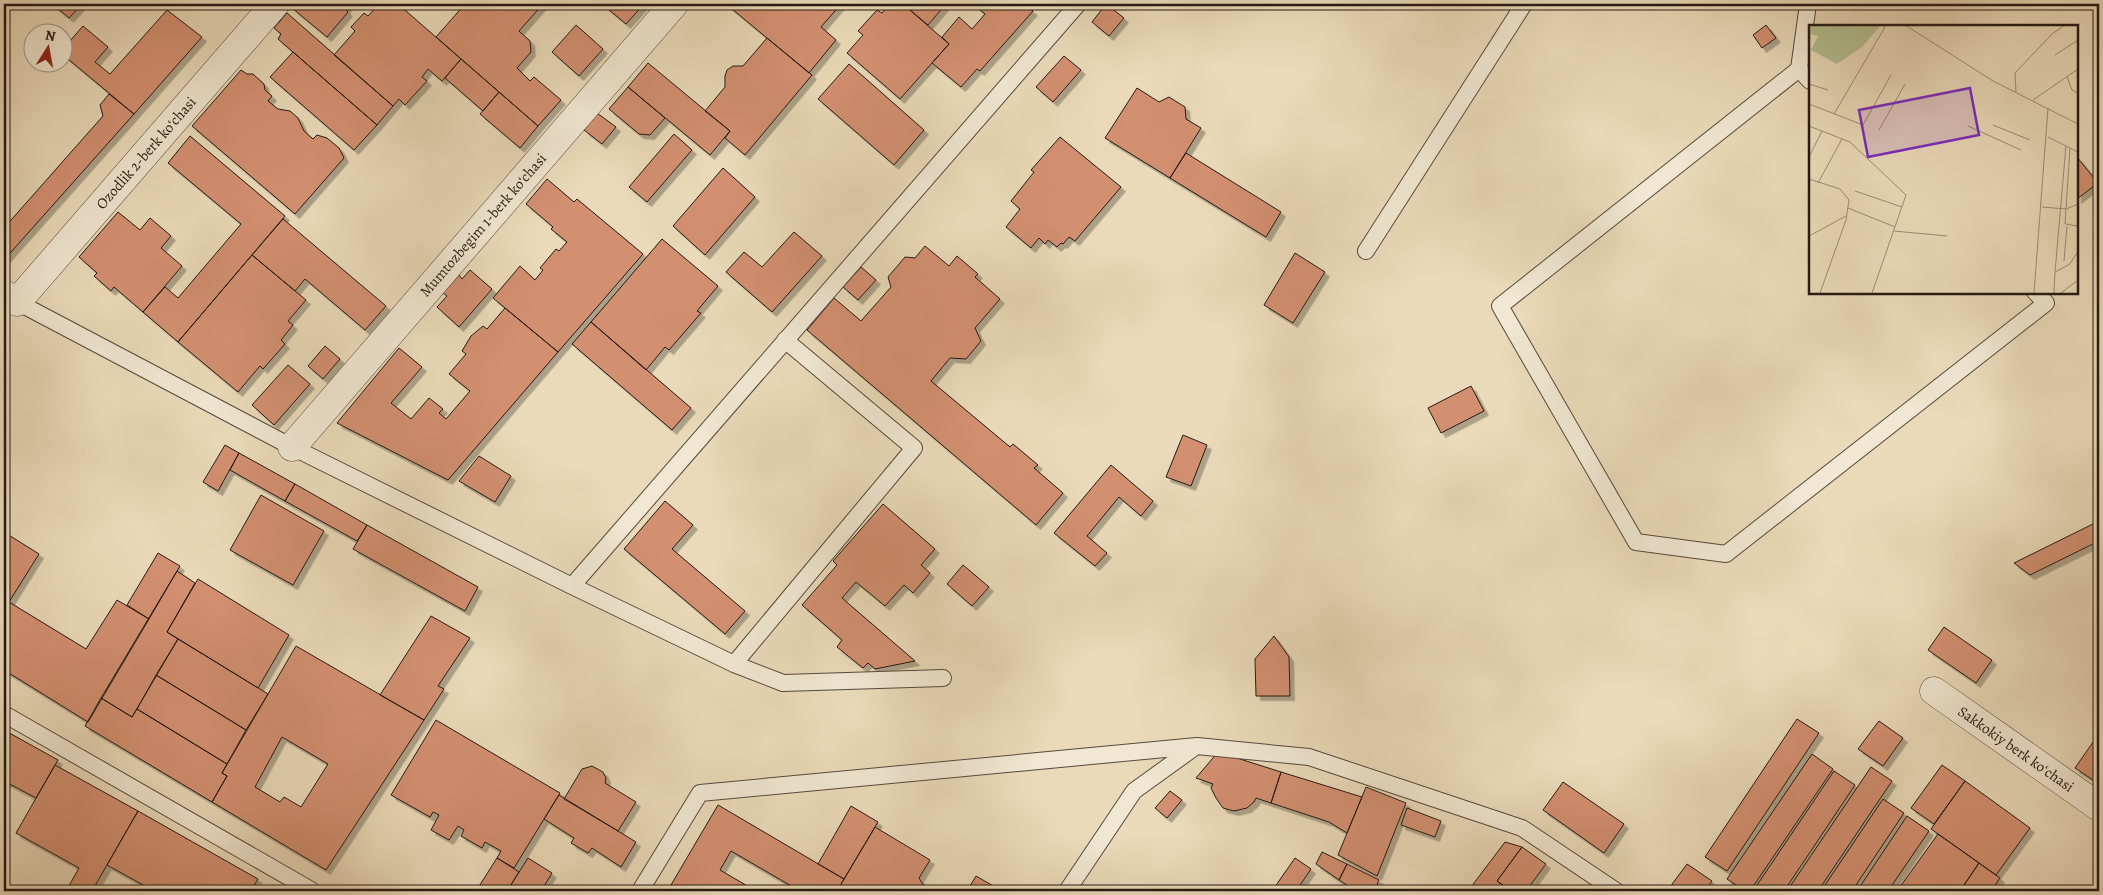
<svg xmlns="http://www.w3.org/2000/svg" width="2103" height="895" font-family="Alegreya,serif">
	<defs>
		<filter id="shadow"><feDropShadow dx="4.5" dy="4.5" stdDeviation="0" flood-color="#0004"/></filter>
	</defs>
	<rect width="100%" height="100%" fill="#eadab9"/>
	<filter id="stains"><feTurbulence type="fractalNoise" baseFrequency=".004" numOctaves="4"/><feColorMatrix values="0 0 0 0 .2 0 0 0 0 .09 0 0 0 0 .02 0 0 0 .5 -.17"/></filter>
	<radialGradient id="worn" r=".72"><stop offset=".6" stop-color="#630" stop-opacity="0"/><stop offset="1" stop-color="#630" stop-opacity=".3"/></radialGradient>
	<!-- building -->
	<path fill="#d39071" stroke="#241914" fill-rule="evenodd" filter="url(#shadow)" d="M52,4H82L69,18Z
		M295,4H349L345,9L348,12L327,37L292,8Z
		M379,4H398L461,59L442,81L428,69L422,77L427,81L405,105L399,99L393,106L334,55L355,31L351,27L364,13L368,16Z
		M465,4H543L519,31L530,41L531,52L517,68L530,81L534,77L561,100L538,126L436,37Z
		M602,4H644L626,24Z
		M726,4H841L821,27L836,40L809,73Z
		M890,4H903L949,44L900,99L847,53L863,35L858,31L877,10L882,13Z
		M903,4H946L928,25Z
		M973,4H1024L1033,11L980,71L977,69L961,87L932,63L949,44L942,37L959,17L972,29L985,14Z
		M1106,4L1124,18L1109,36L1092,22Z
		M167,10L202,37L134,114L62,54V50L83,26L108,47L95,62L110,74Z
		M287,13L393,106L377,125L278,39L281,34L274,28Z
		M576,25L603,49L579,76L552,52Z
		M1766,25L1776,38L1762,48L1753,35Z
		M767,38L812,75L745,155L725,138L730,131L705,111L725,87V76L727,70L733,66H743Z
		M293,52L377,125L354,150L270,77Z
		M1064,56L1081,70L1053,102L1036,87Z
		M461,59L499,92L483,111L445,78Z
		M648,63L730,131L710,155L628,87Z
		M849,64L924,130L894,165L818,99Z
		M241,70L247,74H253L264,84L265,90L272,96L268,101L278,109L290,111L298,118L304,131L313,139L317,135L327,138L339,148L344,158L295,214L192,126Z
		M628,87L665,118L650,135L639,134L609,109Z
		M1137,88L1159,102L1169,97L1185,107L1186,119L1201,128L1170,178L1105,138Z
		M499,92L538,126L520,148L480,114Z
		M109,94L134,114L4,260V228L103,116L100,105Z
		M597,113L616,127L602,144L584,130Z
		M674,134L692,150L647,202L629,187Z
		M190,136L285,216L178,342L143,312L165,287L178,298L241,224L168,163Z
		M1060,137L1121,187L1075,241L1069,237L1063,244L1061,243L1057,247L1048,240L1045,244L1039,238L1031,248L1006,227L1020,209L1011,201L1034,172L1031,170Z
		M1186,153L1281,212L1266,237L1170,178Z
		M2077,157L2098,183L2077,199Z
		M723,168L755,197L705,255L673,226Z
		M547,179L574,202L577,199L643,254L558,352L493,298L520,266L535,280L543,270L540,268L556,249L559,251L567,242L551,229L553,227L526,204Z
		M118,212L140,230L150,218L171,236L161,248L182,266L143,312L114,287L111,291L94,276L97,273L79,257Z
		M283,219L386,306L365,330L305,279L295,291L252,255Z
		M794,232L822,256L772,312L726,272L744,252L762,267Z
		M662,239L718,286L697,311L701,313L669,350L665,347L646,370L591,322Z
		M925,246L949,266L957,256L978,274L975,277L1000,299L975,328L981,341L966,359L950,358L931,381L1010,447L1013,444L1038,465L1034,468L1063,493L1036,525L807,330L834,298L861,321L891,287L888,277L905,257L915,258Z
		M1295,253L1325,272L1293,323L1264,305Z
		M252,255L306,300L288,321L293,325L281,340L285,344L263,369L260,366L238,392L178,342Z
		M861,267L876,280L858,300L843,287Z
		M470,270L492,289L459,327L437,307L447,296L443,293L459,275L462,279Z
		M505,308L558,352L448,480L337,423L399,348L422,367L391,403L411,419L429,398L443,409L439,413L446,419L470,391L449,374L466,354L462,351L471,336L483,326L487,329Z
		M591,322L691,408L672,430L572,344Z
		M325,346L340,359L323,379L308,366Z
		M288,365L310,384L274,425L252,405Z
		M1471,386L1484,411L1441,433L1428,408Z
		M1183,435L1207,445L1191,486L1166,477Z
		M225,445L239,453L218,491L203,482Z
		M239,453L295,484L285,501L230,470Z
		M479,456L511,476L495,502L459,481Z
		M1111,465L1153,501L1141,516L1119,497L1087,536L1107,553L1095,566L1054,533Z
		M295,484L367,525L357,541L285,501Z
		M261,495L324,531L293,585L230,550Z
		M665,501L693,525L672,549L745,611L725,634L624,549Z
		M883,504L935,549L921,565L930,573L913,593L904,585L885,606L856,582L842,598L915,661L875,669L868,663L863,668L837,647L842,640L802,605L837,565L833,561Z
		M2099,521V541L2030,575L2014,563Z
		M367,525L478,587L465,611L353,549Z
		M4,532L39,554L9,602L86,649L117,600L149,619L88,722L4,670Z
		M158,553L180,566L149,619L127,605Z
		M963,565L989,587L972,606L947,584Z
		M177,571L195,583L167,632L178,639L132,717L101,698Z
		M198,579L289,635L258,688L167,632Z
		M431,616L470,638L438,686L444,689L424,720L380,695Z
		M1944,627L1992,660L1976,683L1928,650Z
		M1274,636L1289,657L1290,696H1256L1255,659Z
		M178,639L268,694L246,730L156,675Z
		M296,646L424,720L326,870L212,802L227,776L222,773ZM282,737L328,764L301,807L284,797L280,802L255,787Z
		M156,675L246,730L227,764L137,709Z
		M101,698L132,717L137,709L227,764L222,773L227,776L212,802L85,726Z
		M1797,719L1819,733L1727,871L1705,857Z
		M436,720L560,793L514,868L497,858L501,851L485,842L482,848L461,836L464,830L458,826L449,840L431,830L439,815L433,812L430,817L391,795Z
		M1879,721L1903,738L1883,766L1858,749Z
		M4,730L58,760L36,798L4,781Z
		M2098,735L2099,737V784L2075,768Z
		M1218,752L1281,772L1271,803L1256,798L1254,802L1247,808L1234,811L1223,808L1216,798L1211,788L1213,784L1196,778Z
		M1812,754L1833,769L1750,891H1745L1727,879Z
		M55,765L138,811L92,891H66L79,868L16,833Z
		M1942,765L1965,781L1934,824L1911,808Z
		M592,766L603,772L606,778L605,783L636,802L618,831L564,799L582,769Z
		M1871,767L1892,781L1818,891H1787Z
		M1834,771L1855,785L1784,891H1753Z
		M1281,772L1362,797L1347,833L1329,822L1271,803Z
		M1965,781L2030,828L1996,875L1931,829Z
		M1563,782L1624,824L1604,853L1543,810Z
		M1366,787L1406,803L1377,876L1338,855Z
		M1170,791L1182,800L1167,818L1155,808Z
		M559,795L636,842L621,867L592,848L588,853L571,843L574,838L544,819Z
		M1883,799L1904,813L1852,891H1821Z
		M718,805L844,879L837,891H800L731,851L720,870L756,891H671L668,890Z
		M851,806L878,822L844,879L818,864Z
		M1407,808L1441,821L1435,837L1401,825Z
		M138,811L258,879L251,891H154L107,865Z
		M1907,816L1929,831L1888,891H1857Z
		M875,827L930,860L919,878L925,888L924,891H837Z
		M1938,834L1979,863L1960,891H1897Z
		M1505,842L1522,847L1497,881L1503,885L1498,891H1468Z
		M1522,847L1546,864L1526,891H1511L1497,881Z
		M1322,852L1347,864L1339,880L1316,864Z
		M497,858L519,872L507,891H476Z
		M528,858L552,873L541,891H507Z
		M1295,858L1311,869L1296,891H1272Z
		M1979,863L2000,878L1991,891H1960Z
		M1347,864L1379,880L1374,891H1356L1339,880Z
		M1687,864L1712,881L1705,891H1667Z
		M976,876L1002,891H967Z"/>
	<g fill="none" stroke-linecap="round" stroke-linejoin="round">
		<!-- lane casing -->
		<g stroke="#56493d" stroke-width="18">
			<path id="lane" d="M1808,4L1799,69L1500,306L1636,542L1726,554L2046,303L2035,292
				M1799,69L1810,81
				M1366,251L1524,4
				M17,302L292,447L572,586L734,664L783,683L943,678
				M572,586L1078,4
				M734,664L914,448L785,340
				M4,714L311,890
				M640,891L700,793L1197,746L1309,757L1522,828L1616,891
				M1067,891L1134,791L1195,747"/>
		</g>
		<!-- street casing -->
		<g stroke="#56493d" stroke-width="29">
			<path id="street" d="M4,294L17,302L275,4
				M292,447L674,4
				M1934,691L2099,807"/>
		</g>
		<!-- lane -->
		<use href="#lane" stroke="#f1e7d2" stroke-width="16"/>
		<!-- street -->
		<use href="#street" stroke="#f1e7d2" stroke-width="28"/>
	</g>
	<g text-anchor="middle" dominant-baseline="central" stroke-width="4" stroke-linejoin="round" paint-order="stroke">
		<!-- street labels -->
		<g font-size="15" fill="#241914" stroke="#f1e7d2">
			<text transform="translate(146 153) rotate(-49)">Ozodlik 2-berk koʻchasi</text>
			<text transform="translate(483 225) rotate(-49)">Mumtozbegim 1-berk koʻchasi</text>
			<text transform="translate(2016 749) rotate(35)">Sakkokiy berk koʻchasi</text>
		</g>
	</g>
	<!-- overview -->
	<g transform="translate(1809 25)">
		<rect width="269" height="269" fill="#eadab9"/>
		<path d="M0,0H72L53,22L28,39L2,25L9,11L0,9Z" fill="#b4c091"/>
		<path fill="none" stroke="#9b8d77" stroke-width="1" d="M96,0L184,56L269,99M246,30L269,15M258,52L263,65L269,68M0,59L19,65M207,67L206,48L243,9L256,0M224,75L269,44M0,79L54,100L82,50M25,89L76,2L73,0M184,100L221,115M0,101L41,117L97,170L63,268M159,101L212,125M70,105L96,59M239,112L269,127M261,123L256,199L269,201M0,132L13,106M0,154L31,164L40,175L37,195L11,268M9,158L33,114M46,166L93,182M233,182L257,184L269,179M39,183L86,202M85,206L138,211M0,211L37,191M255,236L258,201M246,247L257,121M225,268L239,83M245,268L246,247L261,239L269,226M252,268L269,255"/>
		<path fill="#7b2cbf" fill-opacity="0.15" stroke="#7b2cbf" stroke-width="2.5" d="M161,63L170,110L59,132L50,85Z"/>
		<rect width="269" height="269" fill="none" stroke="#241914" stroke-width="2.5"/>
	</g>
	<!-- margin -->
	<rect width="2103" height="895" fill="none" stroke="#eadab9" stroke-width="20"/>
	<rect x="5" y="5" width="2093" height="885" fill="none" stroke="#241914" stroke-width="2.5"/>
	<rect x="10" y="10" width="2083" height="875" fill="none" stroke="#241914"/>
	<!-- north arrow -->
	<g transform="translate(48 48) rotate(11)"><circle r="24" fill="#f1e7d2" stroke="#9f9586"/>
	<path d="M0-4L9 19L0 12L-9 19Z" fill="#8f2418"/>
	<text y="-8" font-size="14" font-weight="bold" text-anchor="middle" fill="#241914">N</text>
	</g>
	<rect width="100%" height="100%" filter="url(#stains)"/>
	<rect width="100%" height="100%" fill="url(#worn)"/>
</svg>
